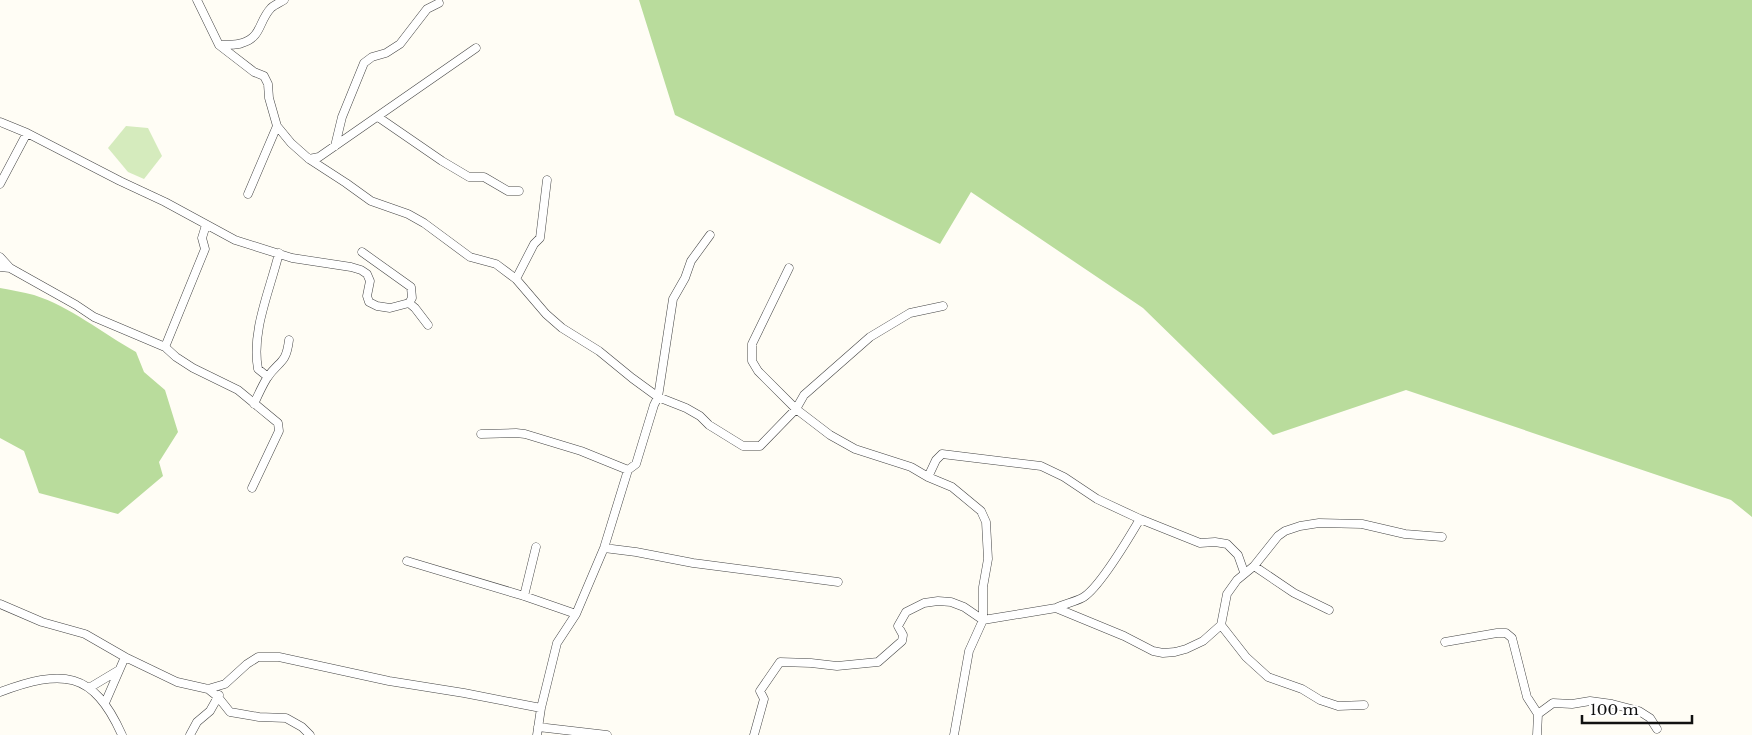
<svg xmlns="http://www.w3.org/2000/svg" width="1752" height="735" font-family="'Libre Baskerville',serif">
	<rect width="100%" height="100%" fill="#fffdf5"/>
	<!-- green -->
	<path fill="#d5ebbd" d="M126,126L148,128L162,156L144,179L128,172L108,148Z"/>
	<!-- forest -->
	<path fill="#b9dc9c" d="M639,0H1752V517L1731,500L1406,390L1273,435L1143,308L971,192L940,244L675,115Z
		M0,288C11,290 23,292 34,295C71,307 102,333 136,352L144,372L165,390L178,432L159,462L163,476L118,514L39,493L24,451L0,438Z"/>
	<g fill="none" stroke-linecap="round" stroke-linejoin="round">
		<!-- minor casing -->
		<g stroke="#444" stroke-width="9">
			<path id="minor" d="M197,0L219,45L254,72L264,76L268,84L269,98L277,126L291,143L309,159L346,183L371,201L408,214L424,223L470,257L496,264L516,279L546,314L562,328L599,351L632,378L658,397L686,408L700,416L709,425L743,446H760L796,409L804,395L870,337L910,313L943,306
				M219,45C226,44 235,46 242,43C262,37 258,22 271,8C274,5 279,3 284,0
				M378,117L442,161L469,177H484L508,191H519
				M0,122L27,133L120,181L165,202L235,240L292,258L351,267L361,270L367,274L370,281L367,296L369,302L377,306L390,308L409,303L415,308L428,325
				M335,146L342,117L364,63L372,57L386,53L400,44L427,9L439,3
				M309,159L319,157L476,48
				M0,184L27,133
				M248,194L277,126
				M362,252L411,287L412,298L409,303
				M0,257L10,268
				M0,267L10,268L76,305L94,317L165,347L176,357L193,368L238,390L278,423L279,431L252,488
				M789,268L752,344V361L758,371L796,409L830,435L855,449L911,467L928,477L952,487L981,511L986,522L988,559L983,587V620
				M516,279L534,244L540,238L547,180
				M165,347L205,249L202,238L206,225
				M268,377L258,369C251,331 270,290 279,253
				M254,404C258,395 262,386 267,378C279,360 286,365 289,340
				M481,434L516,433L525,434L581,451L628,470
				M928,477L936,460L942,454L1041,466L1064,477L1097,499L1140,519L1200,543L1215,542L1227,544L1238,555L1244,572
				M604,548L636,552L693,563L838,582
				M407,561L524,596L576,614
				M1254,566L1294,593L1329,610
				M524,596L536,547
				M0,604L42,622L85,634L125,657L177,682L208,689L225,684L247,664L258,657H279L389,681L464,693L541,708
				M1056,608C1064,604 1074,602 1082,598C1098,590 1130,536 1140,519
				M1221,625L1246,657L1268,677L1302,689L1320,700L1338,706L1364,705
				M1445,642L1497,633H1506L1512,638L1527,697L1538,714L1537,735
				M89,688L119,670
				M208,689L218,697L230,712L259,717L286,718L302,727L310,735
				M0,692C62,669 93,670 122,735
				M105,703L125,657
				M1538,714L1553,703L1572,704L1590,701L1612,704L1639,711L1650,718L1657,729
				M538,727L607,735
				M190,735L197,722L210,711L219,695
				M537,735L541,708L557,643L576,614L604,548L628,470L636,464L654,405L658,397L673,299L685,278L691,261L710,235
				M754,735L764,699L760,691L780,662L811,663L837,666L878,662L902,641L903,635L898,626L906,612L924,603L938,601L951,602L964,607L983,620
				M954,735L969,651L983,620L1056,608L1124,636L1153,651L1163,653L1175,652L1186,649L1203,641L1221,625L1227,594L1237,580L1254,566L1278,536L1285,531L1300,526L1319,523L1362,524L1405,534L1442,537"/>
		</g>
		<!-- minor -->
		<use href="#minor" stroke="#fff" stroke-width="8"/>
	</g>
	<!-- scale -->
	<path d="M1582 715v8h110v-8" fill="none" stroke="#111111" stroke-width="2.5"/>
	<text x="1590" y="715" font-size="15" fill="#111111" stroke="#ffffff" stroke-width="4" paint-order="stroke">100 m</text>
</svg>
